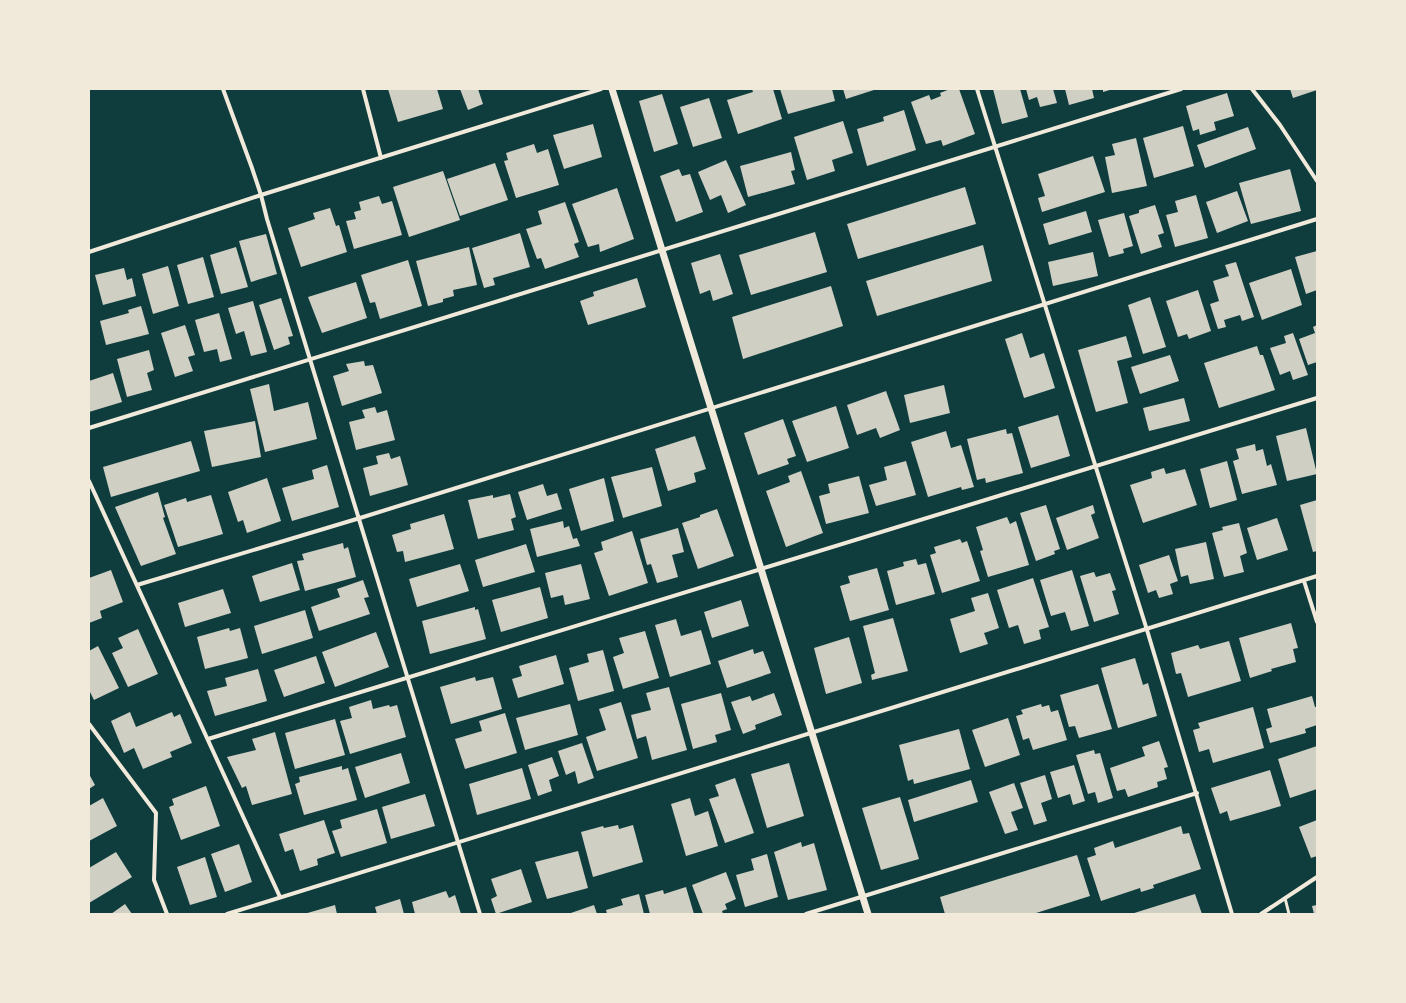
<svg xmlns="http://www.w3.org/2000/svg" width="1406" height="1003" font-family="'Open Sans',sans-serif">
	<rect width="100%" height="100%" fill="#0f3d3e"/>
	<!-- building -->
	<path fill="#cfcfc3" d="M388,89H437L443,109L398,122Z
		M460,89H478L483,104L468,110Z
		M752,89H773L782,119L738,134L727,100L753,92Z
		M780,89H832L835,101L788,114Z
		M843,89H877L846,99Z
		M950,89H959L975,134L943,146L941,140L926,144L911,102L929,95L931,100L941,96L940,93Z
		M993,89H1020L1028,117L1002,124Z
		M1026,89H1053L1057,103L1040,107L1037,97L1029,100Z
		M1065,89H1092L1094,98L1069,105Z
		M1103,89H1113L1103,92Z
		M1290,89H1317V90L1293,98Z
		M1227,93L1234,116L1214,122L1216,130L1200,135L1199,129L1193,131L1186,106Z
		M662,94L678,144L654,152L639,101Z
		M709,98L722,138L693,147L680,107Z
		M904,110L916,150L867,166L857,129L884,121L883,117Z
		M843,121L853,153L832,160L835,171L807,180L794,137Z
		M593,124L602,157L564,169L553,135Z
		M1183,126L1194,166L1154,178L1143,138Z
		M1248,127L1256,149L1205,168L1197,145Z
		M1136,138L1147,186L1112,193L1105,157L1115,155L1112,144Z
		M534,144L537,153L548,149L559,185L516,198L504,161L508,160L506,153Z
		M791,152L795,170L791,171L795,184L748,197L740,166Z
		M1093,156L1105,192L1042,212L1038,198L1045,196L1038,174Z
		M726,160L746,205L728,213L721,195L710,200L698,172Z
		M495,163L508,200L460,216L447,179Z
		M679,169L682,176L690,174L703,212L676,222L660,176Z
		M1290,169L1301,211L1251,224L1239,183Z
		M443,171L460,220L409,237L393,187Z
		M965,187L976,224L858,259L847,224Z
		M617,188L634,239L600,252L599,244L588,247L572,204Z
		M1237,191L1248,221L1217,233L1206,202Z
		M1196,195L1208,238L1175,247L1166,215L1178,212L1175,201Z
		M379,196L382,204L392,201L402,235L354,249L346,221L356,219L354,212L361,210L359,202Z
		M565,202L579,242L574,244L579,257L545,269L541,258L537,259L526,229L542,224L538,211Z
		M1155,205L1164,233L1158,235L1162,247L1141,254L1129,216L1139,213V210Z
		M330,208L336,226L339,225L347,252L301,267L288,228L315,219L313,213Z
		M1086,211L1092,232L1049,245L1043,224Z
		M1124,213L1133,246L1123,249L1124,253L1109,257L1098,220Z
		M815,232L827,272L751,295L739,255Z
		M520,233L530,267L493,278L495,285L484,288L472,248Z
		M266,234L277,274L251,282L239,241Z
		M983,245L992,281L877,316L866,281Z
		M236,247L248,287L221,294L210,255Z
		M469,247L477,285L453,290L454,296L443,299V302L428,306L416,261Z
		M1317,251V290L1306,294L1295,257Z
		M1093,252L1098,276L1053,286L1048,262Z
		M720,254L733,294L713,301L710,290L700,294L691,263Z
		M203,257L214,297L188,304L177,265Z
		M408,260L422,306L380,319L375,302L370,303L361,275Z
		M1236,262L1254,317L1242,321L1240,315L1224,320L1226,327L1218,329L1210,304L1219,301L1213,281L1229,276L1225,265Z
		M168,266L179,306L153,314L142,274Z
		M124,268L127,280L132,278L136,296L103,305L95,275Z
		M1291,269L1302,305L1262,320L1249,283Z
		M637,278L646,307L588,325L580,301L594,296L593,292Z
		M356,282L367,318L322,333L308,297Z
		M831,286L843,326L743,359L732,317Z
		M1198,290L1211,331L1189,339L1187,334L1178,337L1166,301Z
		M1150,297L1166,347L1143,354L1128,305Z
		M281,298L293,336L288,337L290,344L274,350L259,305Z
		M253,301L267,352L251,356L244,331L236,334L228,308Z
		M141,306L149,334L106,345L100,321L129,313L128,310Z
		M219,313L232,359L220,362L217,349L204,352L195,320Z
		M185,325L195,355L188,357L193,371L175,377L161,333Z
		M1317,325V362L1308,365L1299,339L1315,333L1313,327Z
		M1022,333L1030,358L1044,353L1055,388L1024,398L1005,339Z
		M1293,333L1308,375L1293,380L1290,371L1280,375L1270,348L1286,343L1284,336Z
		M1126,336L1132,357L1117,361L1128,403L1096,412L1078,350Z
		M1257,346L1260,355H1263L1275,390L1219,408L1204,363Z
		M149,350L154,370L147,373L152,390L127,397L117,359Z
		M1170,355L1179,381L1140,394L1131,367Z
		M364,361L365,366L373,365L382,393L342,406L333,376L349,371L346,364Z
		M113,373L122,402L89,412V381Z
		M269,384L274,411L308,402L317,439L265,452L250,389Z
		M944,385L950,413L910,423L904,395Z
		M886,391L900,430L880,438L876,428L857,435L847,405Z
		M1184,398L1190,421L1149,431L1143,408Z
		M836,406L849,448L807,462L792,421Z
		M375,407L377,413L387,410L395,440L356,450L349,422L365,418L362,410Z
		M1058,415L1070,456L1031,468L1018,427Z
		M783,419L796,456L787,459L789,464L758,475L744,433Z
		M255,421L261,457L212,467L204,431Z
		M1306,428L1317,474L1287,481L1276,436Z
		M1006,429L1007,434L1012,433L1023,473L986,483L985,478L977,480L967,439Z
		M946,431L951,448L961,445L974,487L962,490L961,487L928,497L911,442Z
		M695,436L706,469L694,473L696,482L668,491L655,449Z
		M191,441L200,471L111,497L103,467Z
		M1255,444L1256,451L1263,449L1267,466L1271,464L1277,485L1242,494L1233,461L1239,459L1236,449Z
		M389,453L391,459L400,456L408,485L370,496L363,468L378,464L376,456Z
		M906,461L916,495L876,506L869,485L887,480L884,467Z
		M1227,461L1237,500L1210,508L1200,469Z
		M327,465L339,507L292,521L282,488L314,479L312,470Z
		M652,467L662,506L623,518L611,477Z
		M1164,468L1166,474L1185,469L1197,505L1143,523L1130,485L1152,478L1151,472Z
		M801,471L823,533L786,547L766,491L790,482L788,476Z
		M859,476L869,513L826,524L819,496L830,493L828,484Z
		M267,478L281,521L247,533L243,520L238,522L228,492Z
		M604,478L614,521L581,531L569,489Z
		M543,484L547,496L557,493L562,509L527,520L518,492Z
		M158,492L165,517L163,518L176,554L141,566L115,507Z
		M510,494L516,517L511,519L514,530L478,539L468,500L493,495V498Z
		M211,495L223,534L178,547L164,505L186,498L187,502Z
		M1317,500V551L1313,552L1300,505Z
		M1046,505L1060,549L1054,551L1055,554L1036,561L1020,513Z
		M1093,505L1095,513L1091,515L1099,538L1067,550L1056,518Z
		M717,509L734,556L698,569L682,523L700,517V515Z
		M444,514L454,549L405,562L403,551L397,552L392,535L411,529L410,524Z
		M1007,517L1010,524L1016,521L1029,565L988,577L980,551L983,550L976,527Z
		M1277,518L1288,550L1257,560L1247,528Z
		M563,521L564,528L569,526L573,539L577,538L580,546L537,557L530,529Z
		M1239,523L1247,553L1240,556L1244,572L1224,577L1212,533L1223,530L1222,527Z
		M678,528L684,552L672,555L678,577L657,583L651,564L647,565L640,539Z
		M632,531L648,583L609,596L594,553L603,550L601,542Z
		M960,539L962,543L967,541L980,581L942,593L930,555L936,553L934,547Z
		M1206,542L1214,579L1190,584L1188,575L1181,577L1175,549Z
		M343,543L344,549L348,547L356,577L305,591L297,561L304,560L302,554Z
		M526,544L535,572L483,587L475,560Z
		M1169,555L1178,581L1170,584L1173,594L1159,598L1156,590L1148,593L1139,565Z
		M916,559L918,565L926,563L935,594L896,605L887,571L904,566L903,562Z
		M292,563L300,590L260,602L252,576Z
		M460,564L469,591L417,607L409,579Z
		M581,564L590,599L565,605L563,595L551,598L545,573Z
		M877,568L889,610L850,621L840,586L850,583L848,576Z
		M111,570L123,602L100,611L102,618L89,623V578Z
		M1072,570L1089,626L1071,631L1065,612L1051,616L1040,580Z
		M1094,572L1096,577L1110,573L1116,590L1112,591L1119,614L1094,622L1080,576Z
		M1033,578L1049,627L1039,630L1041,639L1024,644L1018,625L1009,628L997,590Z
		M363,580L369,597L364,598L370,614L319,631L311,607L340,597L337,589Z
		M540,587L548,618L501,632L492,600Z
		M223,589L231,613L185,627L178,603Z
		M988,593L999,628L984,633L988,644L960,653L950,619L975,611L971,598Z
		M741,600L749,626L712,638L704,612Z
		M475,607V610L478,609L486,639L430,654L422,621Z
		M305,610L313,638L262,654L254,626Z
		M893,618L908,671L872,680L871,675L875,673L863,626Z
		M676,619L681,636L701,630L711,664L670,677L655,625Z
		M1291,623L1298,648L1293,649L1296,662L1271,669L1272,671L1250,678L1239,638Z
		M229,628L230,631L240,628L248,658L205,669L197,637Z
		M138,629L158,674L128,687L112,653L123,648L118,638Z
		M645,631L659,678L623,689L613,657L624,653L619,638Z
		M376,632L389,667L335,687L322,652Z
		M849,637L862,683L826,694L814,648Z
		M1229,641L1241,681L1188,697L1181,673L1176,674L1171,653L1198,645L1200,649Z
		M98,646L119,688L94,700L89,690V651Z
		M753,649L754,654L763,651L771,673L727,688L718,661Z
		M603,650L614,691L578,701L569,668L589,662L587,654Z
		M556,655L564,684L518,698L512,679L522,676L519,666Z
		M316,656L325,683L284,697L274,670Z
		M1135,658L1143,685L1148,683L1157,716L1118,728L1101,668Z
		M258,669L267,701L215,716L207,691L227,686L225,678Z
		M475,677L476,681L493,677L502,709L451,724L440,687Z
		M1098,684L1112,729L1079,738L1075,726L1069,727L1060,695Z
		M669,687L687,750L652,760L646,736L637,739L631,715L651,710L646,693Z
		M721,693L731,730L715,735L717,742L693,749L681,704Z
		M774,693L782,715L755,725L756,729L743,734L731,702L750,696L752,701Z
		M1312,696L1315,707H1317V725L1305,729L1306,733L1270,743L1266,729L1272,727L1267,709Z
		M371,700L373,709L389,705L390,707L397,705L406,737L350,754L340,721L352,718L349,707Z
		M621,702L638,758L597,771L586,737L606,730L599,709Z
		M570,704L578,735L525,750L516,718Z
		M1041,704L1042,707L1049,705L1051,712L1058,710L1067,740L1033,750L1029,738L1023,740L1016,716L1023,714L1021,710Z
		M1253,707L1264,748L1213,763L1209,749L1199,752L1193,730L1200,728L1198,723Z
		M130,712L136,727L172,712L174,717L180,714L192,743L170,752L172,757L143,769L134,748L124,753L111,721Z
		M505,713L517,753L465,769L455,739L482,731L479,721Z
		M1008,718L1020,755L985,767L972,730Z
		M335,719L345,755L295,769L285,733Z
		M959,729L970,769L914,784L913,779L908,781L899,745Z
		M275,732L292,794L252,805L246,786L242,788L227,757L256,750L252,739Z
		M1159,741L1168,767L1164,768L1167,779L1157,782L1158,787L1128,797L1125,789L1117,791L1110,768L1145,756L1142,747Z
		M582,743L594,778L578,784L575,771L566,775L558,751Z
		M1317,746V789L1290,798L1278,759Z
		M1094,750L1095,754L1100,753L1113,798L1098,803L1095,792L1088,794L1076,755Z
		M401,753L410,783L365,798L355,767Z
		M552,757L559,776L549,780L552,791L538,796L528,765Z
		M789,763L804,816L767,828L751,774Z
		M1074,765L1085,801L1073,805L1070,794L1058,798L1050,772Z
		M342,766V770L348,768L357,800L304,815L295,784L300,782L299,777Z
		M522,768L531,799L477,815L469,784Z
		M1270,770L1281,806L1230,821L1227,811L1220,814L1211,788Z
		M89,774L95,785L89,789Z
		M1045,775L1052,799L1041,803L1047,821L1034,825L1020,783Z
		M735,778L754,833L725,843L709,799L719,796L715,785Z
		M971,780L978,802L914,822L908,800Z
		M1014,783L1023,808L1011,812L1018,830L1005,834L989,792Z
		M206,786L220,826L181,840L169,807L174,805L172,799Z
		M425,794L435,826L391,839L382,807Z
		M900,797L919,859L881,870L862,808Z
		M103,798L117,826L89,841V806Z
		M690,798L695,816L708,811L718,846L686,856L671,804Z
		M377,809L387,843L341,857L332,831L342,828L340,820Z
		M324,820L335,853L317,859L318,865L300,871L293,849L285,852L279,834Z
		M1317,820V856L1311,858L1299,827Z
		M618,825L619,829L633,825L643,862L593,877L581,832L603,826L604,828Z
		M1181,826L1183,834L1189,833L1201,869L1153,885L1154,888L1141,892L1140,888L1101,901L1087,858L1096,855L1094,848L1113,841L1115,848Z
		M801,842L802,847L814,843L827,890L788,900L774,852Z
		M239,844L252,882L225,892L211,854Z
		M578,851L588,888L547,899L535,862Z
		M116,852L132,877L89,903V868Z
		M767,854L778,897L745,907L736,875L754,870L751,859Z
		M1077,855L1090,896L1033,914H945L940,897Z
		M205,857L217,897L190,905L177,867Z
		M521,869L532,902L496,914L491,899L497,896L491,879Z
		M726,872L736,899L725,904L727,909L722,911L723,914H703L692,885Z
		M686,887L694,914H650L645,895L663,890L664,894Z
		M446,891L449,898L455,895L461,914H415L412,902Z
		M639,894L644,914H607L606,910L623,905L621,899Z
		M1195,894L1202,914H1131Z
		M400,899L404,914H377L375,907Z
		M125,904L132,914H111Z
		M335,905L337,914H304Z
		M594,905L597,914H568Z
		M1317,905V914H1314L1312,906Z"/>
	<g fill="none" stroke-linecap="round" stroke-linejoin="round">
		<!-- service -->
		<path stroke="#f1e9da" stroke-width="3" d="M1285,898L1289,914"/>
		<!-- minor -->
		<path stroke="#f1e9da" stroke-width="4" d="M223,89L252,168L261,195L267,219L480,914
			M363,89L381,158
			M977,89L1147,630L1232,914
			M1252,89L1280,125L1317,181
			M89,252L261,195L601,89
			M89,428L1181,89
			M89,481L280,897
			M1304,581L1317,622
			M137,585L360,518L1317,219
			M89,724L156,813L154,880L167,914
			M208,739L1317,398
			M227,914L1317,576
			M806,914L1197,793
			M1261,914L1317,877"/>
		<!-- tertiary -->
		<path stroke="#f1e9da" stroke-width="7" d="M612,89L868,914"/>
	</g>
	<!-- border -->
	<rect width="1406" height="1003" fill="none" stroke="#f1e9da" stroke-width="180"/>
</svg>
